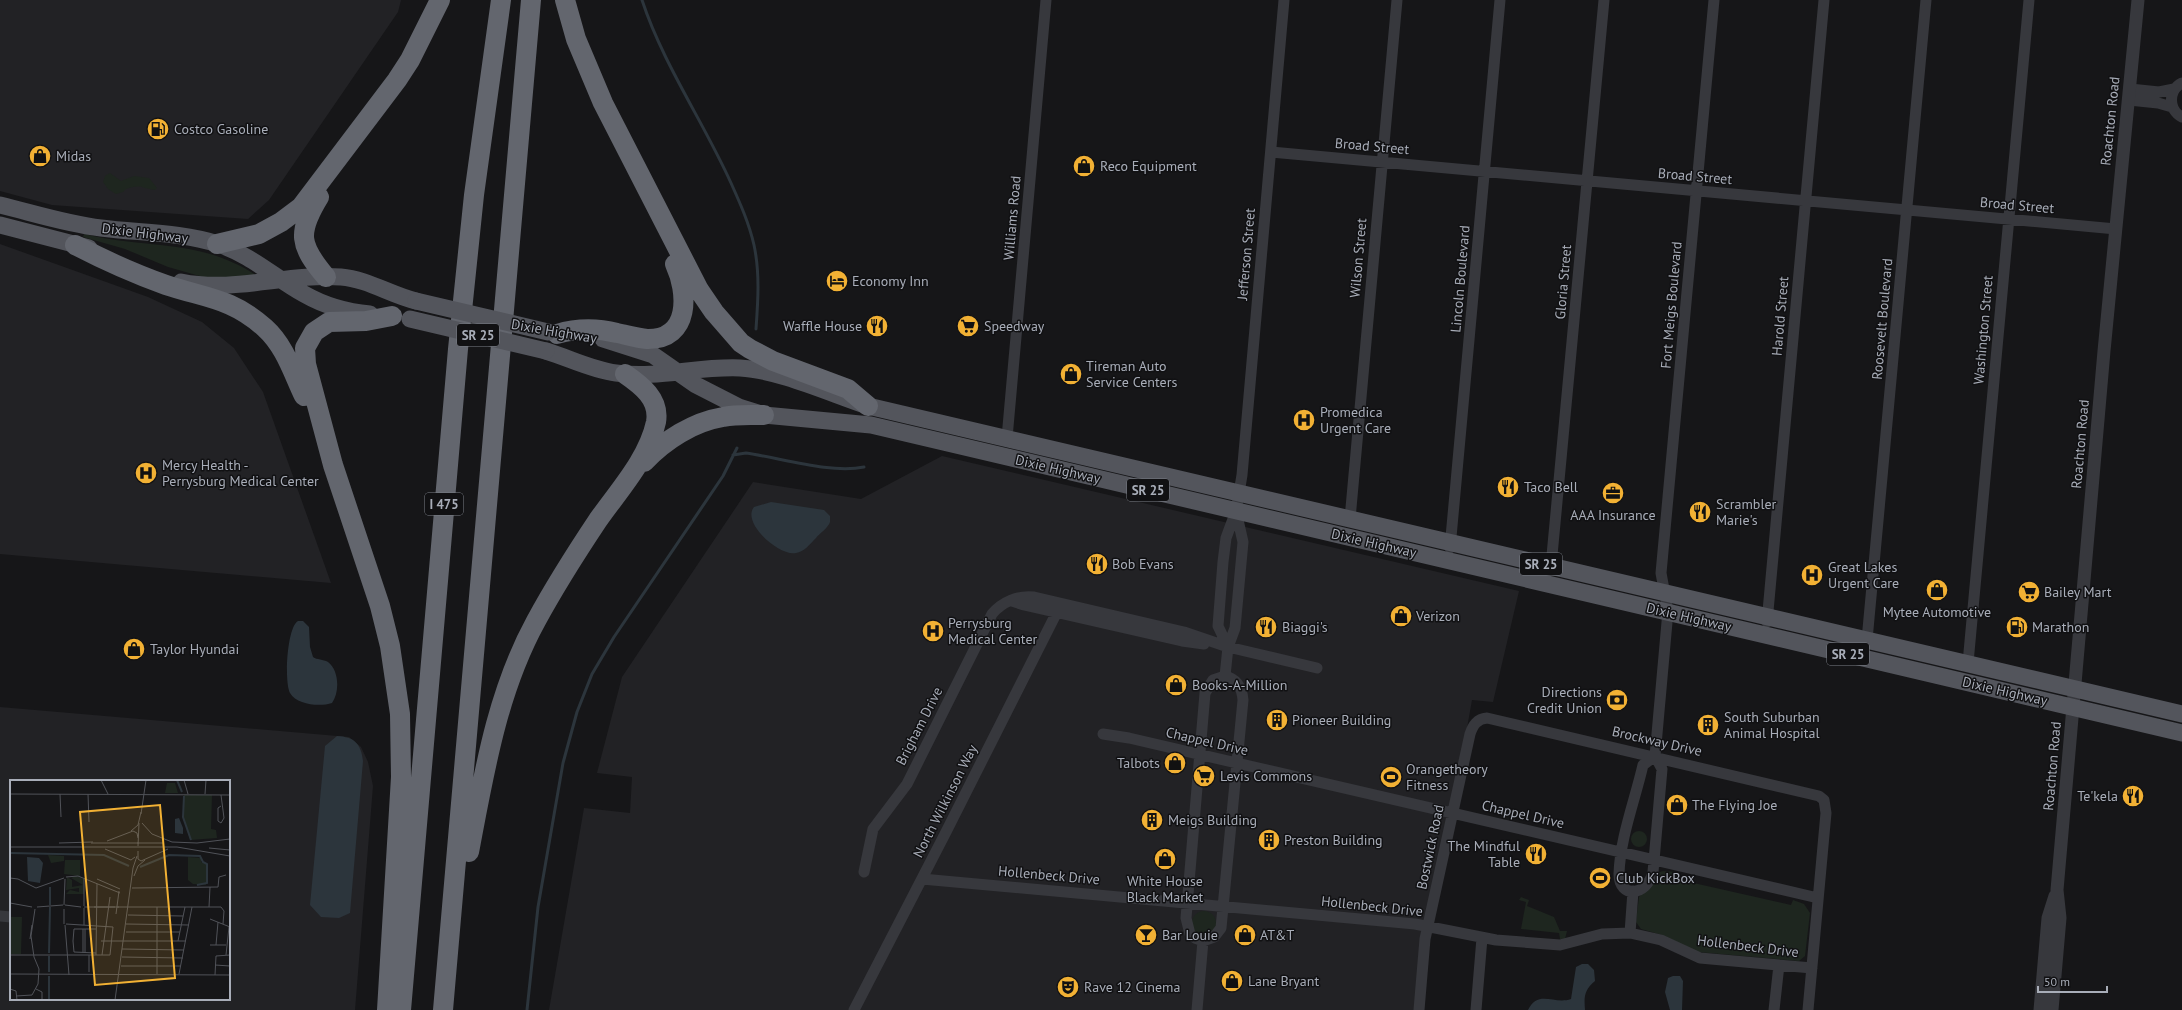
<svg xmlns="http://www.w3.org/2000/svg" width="2182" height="1010" font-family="'PT Sans',sans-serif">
	<rect width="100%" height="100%" fill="#161618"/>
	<!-- built -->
	<path fill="#222225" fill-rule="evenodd" d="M0,0H401L398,12L269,200L248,219L52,205L0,191Z
		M0,244L148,297L202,322L234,348L263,392L331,583L0,554Z
		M942,456L1519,591L1493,702L1472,700L1452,813L1430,917L1419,1010H549L584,808L630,813L632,777L597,773L622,677L753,482L861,499Z
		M0,707L349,737L361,747L368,762L373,786L355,1010H0ZM11,781H229V999H11Z"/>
	<!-- green -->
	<path fill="#1e261f" d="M110,173L121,181L134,176L149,178L157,188L155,190C139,188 143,184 126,189L123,192L116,194L108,189L103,182L105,176Z
		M84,234C149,250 199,237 259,277H203L168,267L125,249L83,237Z
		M1631 839a8 8 0 1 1 16 0a8 8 0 1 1-16 0Z
		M1663,871L1676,872V879L1791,905L1793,900L1804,904L1810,913L1805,956L1799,961L1698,952L1662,935L1641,929L1636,922L1639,897L1657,873Z
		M1521,897L1529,900L1527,906L1554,917L1560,931H1567L1565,939H1560L1559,933L1521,929L1526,902L1519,900Z
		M1192 923a12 12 0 1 1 24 0a12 12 0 1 1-24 0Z"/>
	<!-- water -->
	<path fill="#2c353c" d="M771,502L824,510L830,516V522C828,528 820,533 816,538C810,544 804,552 796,553C780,557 741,523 754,507Z
		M298,621H303L309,627L310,647L313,657C317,660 323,659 328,662C339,670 340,692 332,703C320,707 297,705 290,693C284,682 287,627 298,621Z
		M337,736C354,737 361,743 363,761L350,913L339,918L321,917L310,905L325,746Z
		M1582,964H1588L1594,970L1595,981C1584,990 1584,997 1585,1010H1528C1538,989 1554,1005 1571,999L1576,967Z
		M1673,976H1680L1683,981L1682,1010H1670L1665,992L1668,978Z"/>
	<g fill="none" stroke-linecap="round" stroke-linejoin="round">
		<!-- stream -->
		<path stroke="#2c353c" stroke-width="3" d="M642,0C663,64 703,121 731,183C740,203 749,223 754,245C760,273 758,301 756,329
			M733,455L746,453C781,458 831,474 864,467
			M527,1010L538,907L563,763L577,712L592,674L614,637L723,476L737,448"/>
		<!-- minor -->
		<path stroke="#37383d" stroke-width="11" d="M2182,83C2168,90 2168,110 2182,117
			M2130,89L2159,92L2174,89
			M2129,100L2158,103L2172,107
			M1271,152L2116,229
			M1007,438L1046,0
			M1350,519L1397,0
			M1450,548L1500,0
			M1551,566L1604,0
			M1012,601L1024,605L1182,641L1204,644
			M1767,622L1824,0
			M1867,640L1926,0
			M1228,647L1218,626L1223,562L1226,538L1236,511L1242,475L1284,0
			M1968,663L2029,0
			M1225,676C1238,679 1242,688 1243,700L1221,928L1214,937L1203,941L1195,938L1190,934L1186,918L1205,693L1213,680Z
			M1225,676L1228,647L1235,628L1243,542L1236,511
			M1103,734L1129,738L1818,898
			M1655,756L1643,765C1635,800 1620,838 1619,874C1619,899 1647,896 1653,872L1662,769L1655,756L1668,611L1661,573L1714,0
			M864,872L873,829L907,784L992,614C1002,602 1018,595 1034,597L1184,632L1228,647L1317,668
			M922,879L1415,924L1496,940L1560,945L1602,934L1630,933L1661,940L1700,958L1812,968
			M0,916L11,917
			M1630,933L1633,891
			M854,1010L946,832L1061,604
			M1197,1010L1203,941
			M1419,1010L1425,939L1470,734C1473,725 1477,719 1487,718L1819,796L1824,800L1826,813L1808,1010
			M1476,1010L1482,938
			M1774,1010L1779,965"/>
		<!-- tertiary -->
		<path stroke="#37383d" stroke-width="13" d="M2040,1010L2048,918L2055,896
			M2052,1010L2060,918L2057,890L2104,351L2138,0"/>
		<!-- primary -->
		<path stroke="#53555c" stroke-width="17" d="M0,205C33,213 67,224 101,228C139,233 180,232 218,244C251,255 275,278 304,294C325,306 346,312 370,314
			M0,225L89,248
			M181,282C235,293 287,273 341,277C367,279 391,295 416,301
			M603,339L653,355L696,385L739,407L764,415L871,425L2182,733
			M546,351C569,358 592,370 616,373C657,379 698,366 740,368C779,370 829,393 868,406L2182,714"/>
		<!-- motorway -->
		<path stroke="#63666e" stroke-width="20" d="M565,0L576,39L603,103L699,290L714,312L741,343L750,349L773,361L848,389L868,406
			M319,197C297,233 299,245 326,277
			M217,244L259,234L281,222L301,207L397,80L410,60L440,0
			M75,245C104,260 135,274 166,285C205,298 232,298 265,328C285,346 293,373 304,396
			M557,334C577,328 597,328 617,333C627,335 637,338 647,339C691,340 688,292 675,264
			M644,462C665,440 693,422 723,417C736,414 751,415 764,415
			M469,852C484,773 497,692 536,621C555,586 576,553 598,520C619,490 648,459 656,422C660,399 641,385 625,374
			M387,1010L401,777L400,714L390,646L380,606L333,465L306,364L305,348L314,332L329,322L366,321L392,316
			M401,1010L458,349L474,195L501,0
			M443,1010L531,0"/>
		<!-- primary-bridge -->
		<path stroke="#53555c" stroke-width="17" d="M416,301L548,332
			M410,319L546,351"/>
	</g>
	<!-- icons -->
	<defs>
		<g id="fuel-disc" transform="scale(1.15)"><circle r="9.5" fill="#f2b134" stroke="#111113"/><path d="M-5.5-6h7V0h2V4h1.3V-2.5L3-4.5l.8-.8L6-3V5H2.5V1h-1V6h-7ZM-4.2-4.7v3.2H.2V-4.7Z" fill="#111"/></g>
		<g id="shop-disc" transform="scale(1.15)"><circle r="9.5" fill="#f2b134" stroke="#111113"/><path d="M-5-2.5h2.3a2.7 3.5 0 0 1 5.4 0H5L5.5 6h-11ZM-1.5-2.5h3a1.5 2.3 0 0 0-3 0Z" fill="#111"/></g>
		<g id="hotel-disc" transform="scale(1.15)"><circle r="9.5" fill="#f2b134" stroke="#111113"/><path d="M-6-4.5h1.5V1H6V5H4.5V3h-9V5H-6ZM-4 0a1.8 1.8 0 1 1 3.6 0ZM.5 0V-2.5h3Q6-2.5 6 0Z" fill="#111"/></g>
		<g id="restaurant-disc" transform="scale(1.15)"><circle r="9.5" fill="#f2b134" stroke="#111113"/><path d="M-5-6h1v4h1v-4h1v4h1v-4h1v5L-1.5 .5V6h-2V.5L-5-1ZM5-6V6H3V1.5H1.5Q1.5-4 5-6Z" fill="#111"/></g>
		<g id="supermarket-disc" transform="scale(1.15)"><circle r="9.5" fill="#f2b134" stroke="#111113"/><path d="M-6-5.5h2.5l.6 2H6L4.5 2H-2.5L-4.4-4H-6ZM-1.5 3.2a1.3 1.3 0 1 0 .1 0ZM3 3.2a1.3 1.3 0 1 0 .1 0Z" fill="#111"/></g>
		<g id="hospital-disc" transform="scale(1.15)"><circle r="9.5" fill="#f2b134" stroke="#111113"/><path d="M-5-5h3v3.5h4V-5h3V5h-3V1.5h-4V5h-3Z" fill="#111"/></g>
		<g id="office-disc" transform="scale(1.15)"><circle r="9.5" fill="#f2b134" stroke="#111113"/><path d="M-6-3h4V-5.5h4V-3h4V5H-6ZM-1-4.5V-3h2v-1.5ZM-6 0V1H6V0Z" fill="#111"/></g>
		<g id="bank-disc" transform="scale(1.15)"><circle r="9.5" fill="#f2b134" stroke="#111113"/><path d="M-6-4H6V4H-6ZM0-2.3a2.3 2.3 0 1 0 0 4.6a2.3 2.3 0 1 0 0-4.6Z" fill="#111"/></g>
		<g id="building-disc" transform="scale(1.15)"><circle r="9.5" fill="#f2b134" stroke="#111113"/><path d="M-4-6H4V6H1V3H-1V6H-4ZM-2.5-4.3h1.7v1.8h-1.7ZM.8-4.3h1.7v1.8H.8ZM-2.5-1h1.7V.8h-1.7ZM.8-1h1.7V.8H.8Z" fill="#111"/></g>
		<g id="stadium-disc" transform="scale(1.15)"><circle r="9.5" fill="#f2b134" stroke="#111113"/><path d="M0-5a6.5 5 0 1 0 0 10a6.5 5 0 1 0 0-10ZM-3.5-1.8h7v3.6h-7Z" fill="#111"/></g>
		<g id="bar-disc" transform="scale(1.15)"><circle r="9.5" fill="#f2b134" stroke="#111113"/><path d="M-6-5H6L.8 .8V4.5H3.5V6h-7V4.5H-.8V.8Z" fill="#111"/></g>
		<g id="theatre-disc" transform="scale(1.15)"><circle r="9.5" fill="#f2b134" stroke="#111113"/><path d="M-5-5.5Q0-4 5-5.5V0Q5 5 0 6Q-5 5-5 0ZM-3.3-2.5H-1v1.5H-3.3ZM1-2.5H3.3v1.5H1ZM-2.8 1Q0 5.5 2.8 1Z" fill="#111"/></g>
	</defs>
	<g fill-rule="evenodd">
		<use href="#fuel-disc" x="158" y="129"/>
		<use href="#shop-disc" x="40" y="156"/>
		<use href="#shop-disc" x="1084" y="166"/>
		<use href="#hotel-disc" x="837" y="281"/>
		<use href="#restaurant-disc" x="877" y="326"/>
		<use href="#supermarket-disc" x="968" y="326"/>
		<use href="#shop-disc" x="1071" y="374"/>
		<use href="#hospital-disc" x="1304" y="420"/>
		<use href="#hospital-disc" x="146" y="473"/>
		<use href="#restaurant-disc" x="1508" y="487"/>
		<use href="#office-disc" x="1613" y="493"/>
		<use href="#restaurant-disc" x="1700" y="512"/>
		<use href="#restaurant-disc" x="1097" y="564"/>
		<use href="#hospital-disc" x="1812" y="575"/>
		<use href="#shop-disc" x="1937" y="590"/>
		<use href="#supermarket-disc" x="2029" y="592"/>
		<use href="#shop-disc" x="1401" y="616"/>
		<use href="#restaurant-disc" x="1266" y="627"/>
		<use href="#fuel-disc" x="2017" y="627"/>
		<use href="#hospital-disc" x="933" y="631"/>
		<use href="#shop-disc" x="134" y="649"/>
		<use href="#shop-disc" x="1176" y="685"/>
		<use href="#bank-disc" x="1617" y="700"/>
		<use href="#building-disc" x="1277" y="720"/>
		<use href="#building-disc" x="1708" y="725"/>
		<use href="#shop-disc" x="1175" y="763"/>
		<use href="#supermarket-disc" x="1204" y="776"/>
		<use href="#stadium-disc" x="1391" y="777"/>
		<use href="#restaurant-disc" x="2133" y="796"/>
		<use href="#shop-disc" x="1677" y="805"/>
		<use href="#building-disc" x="1152" y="820"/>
		<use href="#building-disc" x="1269" y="840"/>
		<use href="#restaurant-disc" x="1536" y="854"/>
		<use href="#shop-disc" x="1165" y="859"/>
		<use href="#stadium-disc" x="1600" y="878"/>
		<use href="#bar-disc" x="1146" y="935"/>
		<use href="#shop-disc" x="1245" y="935"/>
		<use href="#shop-disc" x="1232" y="981"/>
		<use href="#theatre-disc" x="1068" y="987"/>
	</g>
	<g text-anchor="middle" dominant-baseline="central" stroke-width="3" stroke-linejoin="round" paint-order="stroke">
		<!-- shield labels -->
		<g fill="#111113" stroke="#7b7e86" stroke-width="1">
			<rect x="457" y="324" width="42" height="22" rx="3"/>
			<rect x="1127" y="479" width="42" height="22" rx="3"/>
			<rect x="425" y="493" width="38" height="22" rx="3"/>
			<rect x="1520" y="553" width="42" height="22" rx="3"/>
			<rect x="1827" y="643" width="42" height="22" rx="3"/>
		</g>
		<g font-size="13" font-weight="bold" fill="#a8adb8">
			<text x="478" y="335">SR 25</text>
			<text x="1148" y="490">SR 25</text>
			<text x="444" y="504">I 475</text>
			<text x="1541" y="564">SR 25</text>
			<text x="1848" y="654">SR 25</text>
		</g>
		<!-- street labels -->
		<g font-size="14" fill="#a8adb8" stroke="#111113">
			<text transform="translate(2110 121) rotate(-84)">Roachton Road</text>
			<text transform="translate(1372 146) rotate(5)">Broad Street</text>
			<text transform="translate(1695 176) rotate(5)">Broad Street</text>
			<text transform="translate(2017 205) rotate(5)">Broad Street</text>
			<text transform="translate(1012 218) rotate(-85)">Williams Road</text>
			<text transform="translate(145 233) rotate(7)">Dixie Highway</text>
			<text transform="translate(1246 254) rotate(-85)">Jefferson Street</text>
			<text transform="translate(1358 258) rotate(-85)">Wilson Street</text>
			<text transform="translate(1460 279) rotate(-85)">Lincoln Boulevard</text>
			<text transform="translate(1563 282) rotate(-85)">Gloria Street</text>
			<text transform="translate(1671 305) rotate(-85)">Fort Meigs Boulevard</text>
			<text transform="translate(1780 316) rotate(-85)">Harold Street</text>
			<text transform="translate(1882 319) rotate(-85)">Roosevelt Boulevard</text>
			<text transform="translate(1983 330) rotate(-85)">Washington Street</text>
			<text transform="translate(554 331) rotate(10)">Dixie Highway</text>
			<text transform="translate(2080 444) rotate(-85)">Roachton Road</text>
			<text transform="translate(1058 469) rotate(13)">Dixie Highway</text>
			<text transform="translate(1374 543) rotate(13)">Dixie Highway</text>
			<text transform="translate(1689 617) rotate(13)">Dixie Highway</text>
			<text transform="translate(2005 691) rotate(13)">Dixie Highway</text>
			<text transform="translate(919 726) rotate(-63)">Brigham Drive</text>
			<text transform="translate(1207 741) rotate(13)">Chappel Drive</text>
			<text transform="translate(1657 741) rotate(13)">Brockway Drive</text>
			<text transform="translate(2052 766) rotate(-85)">Roachton Road</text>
			<text transform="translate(945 801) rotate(-63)">North Wilkinson Way</text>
			<text transform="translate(1523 814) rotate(13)">Chappel Drive</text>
			<text transform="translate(1430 847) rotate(-78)">Bostwick Road</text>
			<text transform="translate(1049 875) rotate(5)">Hollenbeck Drive</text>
			<text transform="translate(1372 906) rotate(6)">Hollenbeck Drive</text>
			<text transform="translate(1748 946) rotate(7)">Hollenbeck Drive</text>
		</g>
		<!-- poi labels -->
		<g font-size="14" fill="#a8adb8" stroke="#111113" text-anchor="start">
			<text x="174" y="129">Costco Gasoline</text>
			<text x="56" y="156">Midas</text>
			<text x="1100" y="166">Reco Equipment</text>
			<text x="852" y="281">Economy Inn</text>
			<text x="862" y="326" text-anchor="end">Waffle House</text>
			<text x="984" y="326">Speedway</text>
			<text x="1086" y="366">Tireman Auto<tspan x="1086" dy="16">Service Centers</tspan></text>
			<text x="1320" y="412">Promedica<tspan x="1320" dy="16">Urgent Care</tspan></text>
			<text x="162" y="465">Mercy Health -<tspan x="162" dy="16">Perrysburg Medical Center</tspan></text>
			<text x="1524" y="487">Taco Bell</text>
			<text x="1716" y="504">Scrambler<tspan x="1716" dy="16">Marie's</tspan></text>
			<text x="1613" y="515" text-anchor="middle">AAA Insurance</text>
			<text x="1112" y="564">Bob Evans</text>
			<text x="1828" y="567">Great Lakes<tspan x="1828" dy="16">Urgent Care</tspan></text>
			<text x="2044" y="592">Bailey Mart</text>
			<text x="1937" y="612" text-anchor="middle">Mytee Automotive</text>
			<text x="1416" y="616">Verizon</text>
			<text x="948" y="623">Perrysburg<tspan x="948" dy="16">Medical Center</tspan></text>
			<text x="1282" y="627">Biaggi's</text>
			<text x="2032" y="627">Marathon</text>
			<text x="150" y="649">Taylor Hyundai</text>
			<text x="1192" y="685">Books-A-Million</text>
			<text x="1602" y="692" text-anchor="end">Directions<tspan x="1602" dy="16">Credit Union</tspan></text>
			<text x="1724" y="717">South Suburban<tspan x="1724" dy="16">Animal Hospital</tspan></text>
			<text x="1292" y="720">Pioneer Building</text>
			<text x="1160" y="763" text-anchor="end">Talbots</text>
			<text x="1406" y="769">Orangetheory<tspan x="1406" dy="16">Fitness</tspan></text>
			<text x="1220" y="776">Levis Commons</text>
			<text x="2118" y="796" text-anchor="end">Te'kela</text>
			<text x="1692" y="805">The Flying Joe</text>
			<text x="1168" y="820">Meigs Building</text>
			<text x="1284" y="840">Preston Building</text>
			<text x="1520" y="846" text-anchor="end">The Mindful<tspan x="1520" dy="16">Table</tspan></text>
			<text x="1616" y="878">Club KickBox</text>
			<text x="1165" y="881" text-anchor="middle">White House<tspan x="1165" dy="16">Black Market</tspan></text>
			<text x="1162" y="935">Bar Louie</text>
			<text x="1260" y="935">AT&amp;T</text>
			<text x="1248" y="981">Lane Bryant</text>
			<text x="1084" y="987">Rave 12 Cinema</text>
		</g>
	</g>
	<!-- overview -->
	<g transform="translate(10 780)">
		<rect width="220" height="220" fill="#161618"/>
		<path d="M157,3H165L168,13H155ZM174,15H202L201,49L206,50L207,58L180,60L173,36ZM38,75L54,76V81L41,83ZM178,77L191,78V82L196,84V105L183,104L178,100ZM55,80H70V96L54,94ZM66,96L74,99V114H56L60,110L69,112V108L56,110L57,97L62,100V107L73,105L61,98ZM0,137H12L11,174H0Z" fill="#1e261f"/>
		<path d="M169,38L173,48V54L165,53V39ZM17,77L29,78L33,83L30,103L18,101Z" fill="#2c353c"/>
		<path fill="none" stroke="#2c353c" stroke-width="2" d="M167,0L172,12M174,16L173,37L181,60M0,73L94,75L119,86M130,87L159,75L190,76L193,82L197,84V103L187,105M40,107V125M39,173L40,127M39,192V176M39,220V196"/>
		<path fill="none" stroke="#505258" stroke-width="1" d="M91,0L98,14M174,0L178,14M0,14L220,15M50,14L51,37M78,14L79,42M195,14L196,0M211,26L208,28V41L211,43L214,38L211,15M131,34L136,0M132,43L142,54L162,62L187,63L220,59M121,51L128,45L131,32M97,61L123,51L127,53L128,58M49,63L83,62M81,63H129M127,63H153M128,66L129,43M0,67H167L220,76M199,68L220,70M95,69L121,80L125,77M128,71V79L131,81L158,69M124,96L128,86L135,80M56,97L68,96L110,113M0,98L8,99L26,108L54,98M87,99L110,109M122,108L208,107L209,97L216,95M0,123L22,127M54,125L55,99M55,125L71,127M74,126V99M27,127L53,125M74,127H105M84,127H109M107,127H211L214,131L213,144M199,127L200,107M74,128V145M54,129V144M106,134L109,111M118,135L173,136M200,139L220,147M116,144L179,145M55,145L59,195M116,152H170M20,159L22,145M91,161H176M168,161L175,127M200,165H216M206,165L208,142M112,169L174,170M73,173V149M75,173V149M86,173L64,172L63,161L64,149H86M0,175H100L103,147L56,144M86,175L87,104M92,175L100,117M216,175L219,147M112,177L173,178M205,185L220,186M111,186H171M79,192V175M0,194L220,195M147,194V127M169,194L182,127M205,195L206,176L220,175M0,209L6,211L7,220M26,209L32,212V220M6,216L22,215L28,204L29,189L24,177L21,156L25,129M105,220L123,88L127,76"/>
		<path fill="#f2b134" fill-opacity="0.15" stroke="#f2b134" stroke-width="2" d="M150,25L165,198L85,205L70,32Z"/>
		<rect width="220" height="220" fill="none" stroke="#a8adb8" stroke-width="2"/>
	</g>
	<!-- scale -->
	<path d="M2038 986v6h69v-6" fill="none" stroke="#a8adb8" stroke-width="2"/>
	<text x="2044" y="986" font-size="12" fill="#a8adb8" stroke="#111113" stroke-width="3" paint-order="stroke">50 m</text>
</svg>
